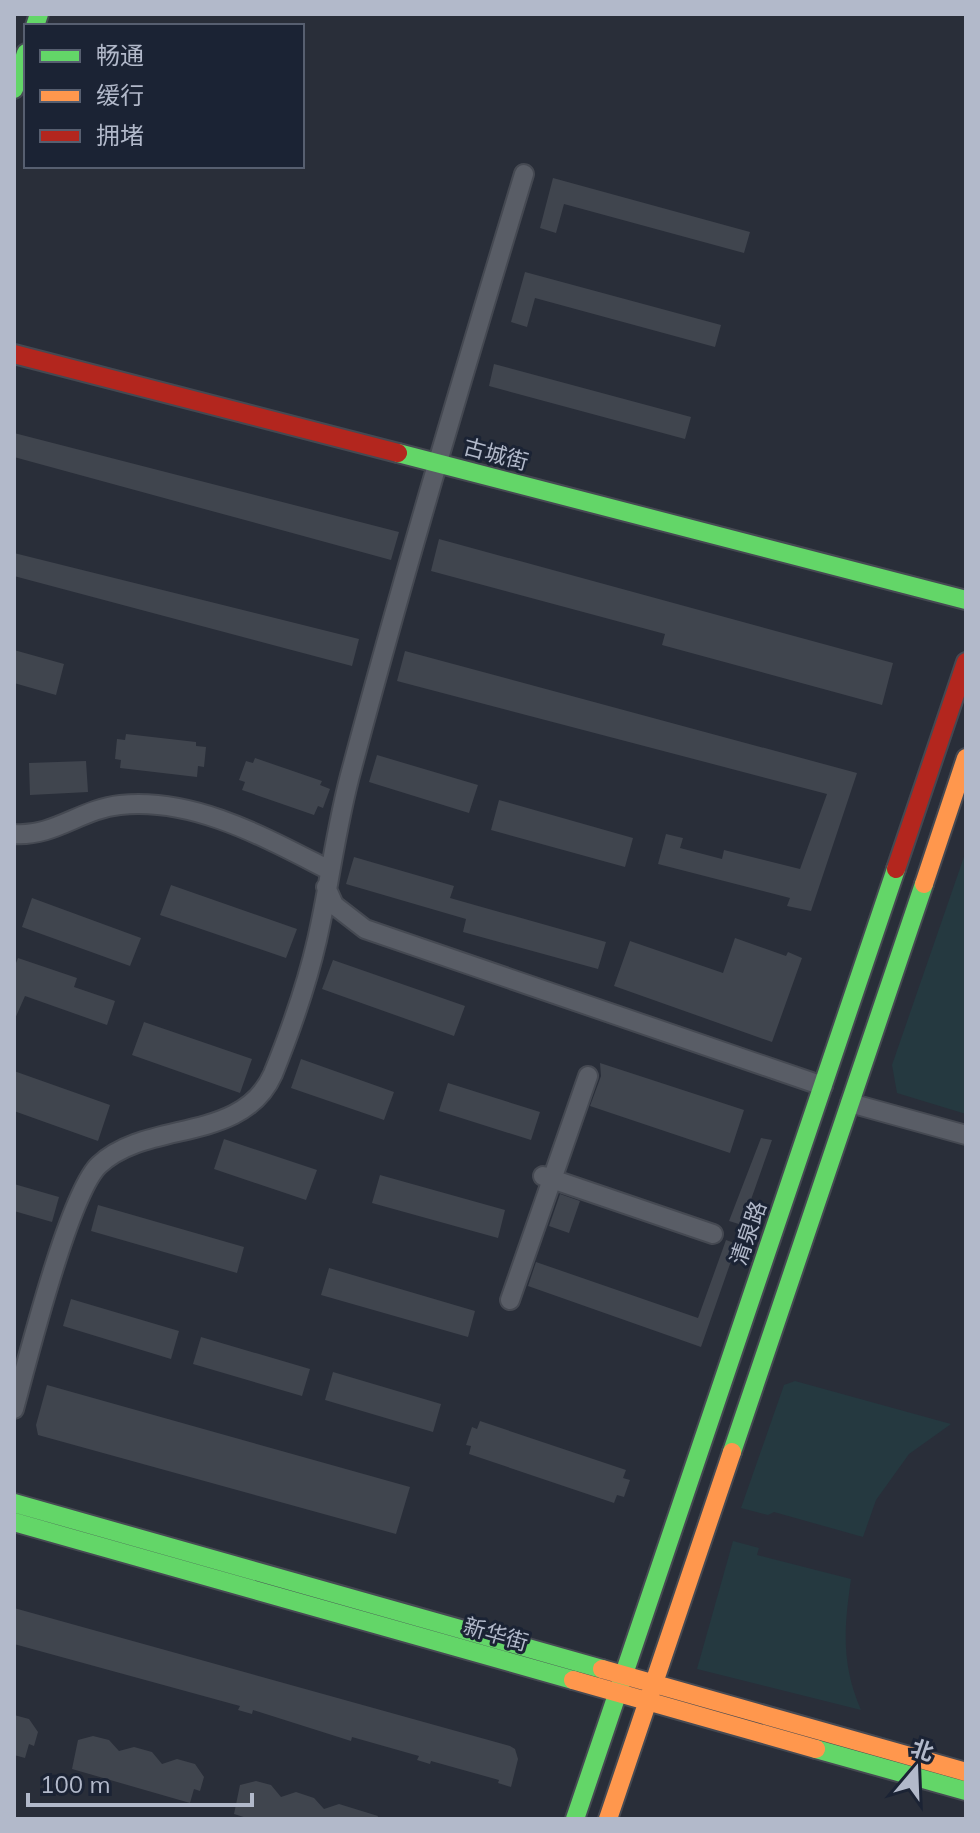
<svg xmlns="http://www.w3.org/2000/svg" width="980" height="1833" font-family="Mulish,'Noto Sans SC',sans-serif">
	<rect width="100%" height="100%" fill="#292e39"/>
	<!-- green -->
	<path fill="#253940" d="M966,851V1114L897,1093L892,1065Z
		M795,1381L951,1424L909,1454L876,1500L863,1537L774,1512L768,1515L741,1508L784,1385Z
		M733,1541L759,1548L757,1555L851,1579C844,1628 841,1664 861,1710L697,1669Z"/>
	<!-- building -->
	<path fill="#40454e" d="M553,178L750,232L744,253L564,204L556,233L540,228Z
		M525,272L721,325L715,347L535,298L527,327L511,322Z
		M494,364L691,417L685,439L489,386Z
		M14,433L399,532L391,560L14,457Z
		M439,539L893,663L882,705L662,645L665,634L431,571Z
		M14,553L359,639L352,666L14,576Z
		M14,650L64,664L56,695L14,683Z
		M405,651L857,773L811,911L787,906L790,898L658,864L666,834L683,838L680,848L722,859L724,850L800,869L827,794L397,681Z
		M126,734L196,742V746L206,747L204,767L198,766L197,777L120,768L121,760L115,759L117,739L125,740Z
		M377,755L478,785L469,813L369,782Z
		M255,758L322,781L320,785L330,789L323,808L318,806L314,815L242,790L245,782L239,780L246,761L253,763Z
		M86,761L88,792L30,795L29,763Z
		M499,800L633,838L625,867L491,830Z
		M354,857L454,886L450,898L606,942L598,969L463,932L466,919L346,884Z
		M171,885L297,929L286,958L160,915Z
		M32,898L141,938L130,966L22,927Z
		M735,938L786,956L788,952L802,958L772,1042L614,986L630,941L723,973Z
		M18,958L77,978L74,987L115,1001L107,1025L25,996L14,1021V968Z
		M333,960L465,1006L454,1036L322,989Z
		M144,1022L252,1059L240,1093L132,1055Z
		M301,1059L394,1092L384,1120L291,1088Z
		M600,1063L744,1110L730,1153L590,1106L601,1076Z
		M14,1071L110,1105L98,1141L14,1111Z
		M448,1083L540,1112L531,1140L439,1111Z
		M761,1138L772,1140L742,1225L729,1221Z
		M224,1139L317,1170L306,1200L214,1169Z
		M380,1175L505,1210L498,1238L372,1203Z
		M14,1184L59,1197L52,1222L14,1211Z
		M560,1194L580,1201L569,1233L549,1226Z
		M98,1205L244,1247L237,1273L91,1231Z
		M726,1240L737,1244L701,1347L528,1286L536,1262L698,1318Z
		M329,1268L475,1311L468,1337L321,1295Z
		M71,1299L179,1331L171,1359L63,1326Z
		M201,1337L310,1369L302,1396L193,1364Z
		M333,1372L441,1404L433,1432L325,1400Z
		M47,1385L410,1487L396,1534L38,1435L36,1425Z
		M480,1421L626,1470L623,1478L630,1480L624,1497L617,1495L614,1503L469,1454L471,1446L466,1445L472,1427L477,1429Z
		M14,1608L510,1746L515,1749L518,1759L511,1787L498,1783L499,1780L431,1761L430,1764L417,1760L419,1756L352,1737L351,1741L253,1710L252,1714L238,1710L240,1706L14,1644Z
		M14,1715L29,1719L38,1732L34,1746L29,1744L25,1758L14,1755Z
		M93,1736L109,1740L119,1751L134,1747L152,1752L162,1764L177,1759L195,1764L204,1777L200,1791L194,1789L190,1803L72,1769L78,1740Z
		M256,1781L271,1785L281,1797L296,1792L314,1798L324,1809L339,1804L378,1816L377,1819H250L234,1814L240,1785Z"/>
	<g fill="none" stroke-linecap="round" stroke-linejoin="round">
		<!-- street casing -->
		<g stroke="#454952" stroke-width="22">
			<path id="street" d="M14,834C54,837 81,809 120,805C194,797 266,838 329,870
				M326,887L334,905L365,929L823,1086
				M850,1103L966,1135
				M543,1176L713,1234
				M510,1300L588,1076
				M14,1409C27,1362 69,1193 99,1165C148,1119 242,1144 273,1074C290,1032 307,984 317,940C330,883 336,825 352,768C405,569 464,372 524,174"/>
		</g>
		<!-- fast casing -->
		<g stroke="#454952" stroke-width="22">
			<path id="fast" d="M35,26L39,14
				M14,89L26,53
				M398,453L966,600
				M732,1452L924,884
				M14,1503L602,1669
				M14,1522L573,1680
				M816,1749L966,1791
				M575,1819L896,869"/>
		</g>
		<!-- slow casing -->
		<g stroke="#454952" stroke-width="22">
			<path id="slow" d="M924,884L966,758
				M602,1669L966,1772
				M573,1680L816,1749
				M608,1819L732,1452"/>
		</g>
		<!-- jam casing -->
		<g stroke="#454952" stroke-width="22">
			<path id="jam" d="M14,354L398,453
				M896,869L966,662"/>
		</g>
		<!-- street -->
		<use href="#street" stroke="#595d66" stroke-width="18"/>
		<!-- fast -->
		<use href="#fast" stroke="#63d668" stroke-width="18"/>
		<!-- slow -->
		<use href="#slow" stroke="#ff974d" stroke-width="18"/>
		<!-- jam -->
		<use href="#jam" stroke="#b3261e" stroke-width="18"/>
	</g>
	<g text-anchor="middle" dominant-baseline="central" stroke-width="6" stroke-linejoin="round" paint-order="stroke">
		<!-- street labels -->
		<g font-size="22" fill="#b2b9ca" stroke="#1b2334">
			<text transform="translate(496 454) rotate(15)">古城街</text>
			<text transform="translate(748 1233) rotate(-71)">清泉路</text>
			<text transform="translate(496 1634) rotate(16)">新华街</text>
		</g>
	</g>
	<!-- border -->
	<rect width="980" height="1833" fill="none" stroke="#b2b9ca" stroke-width="32"/>
	<!-- legend -->
	<rect x="24" y="24" width="280" height="144" fill="#1b2334" stroke="#575f70" stroke-width="2"/>
	<rect x="40" y="50" width="40" height="12" fill="#63d668" stroke="#575f70" stroke-width="2"/>
	<text x="96" y="64" font-size="24" fill="#b2b9ca">畅通</text>
	<rect x="40" y="90" width="40" height="12" fill="#ff974d" stroke="#575f70" stroke-width="2"/>
	<text x="96" y="104" font-size="24" fill="#b2b9ca">缓行</text>
	<rect x="40" y="130" width="40" height="12" fill="#b3261e" stroke="#575f70" stroke-width="2"/>
	<text x="96" y="144" font-size="24" fill="#b2b9ca">拥堵</text>
	<!-- north arrow -->
	<g transform="translate(916 1769) rotate(19)" stroke="#1b2334" stroke-width="6" paint-order="stroke">
	<path d="M0-6L14 30L0 20L-14 30Z" fill="#b2b9ca"/>
	<text y="-12" font-size="22" font-weight="bold" text-anchor="middle" fill="#b2b9ca">北</text>
	</g>
	<!-- scale -->
	<path d="M28 1793v12h224v-12" fill="none" stroke="#b2b9ca" stroke-width="4"/>
	<text x="40" y="1793" font-size="24" fill="#b2b9ca" stroke="#1b2334" stroke-width="6" paint-order="stroke">100 m</text>
</svg>
